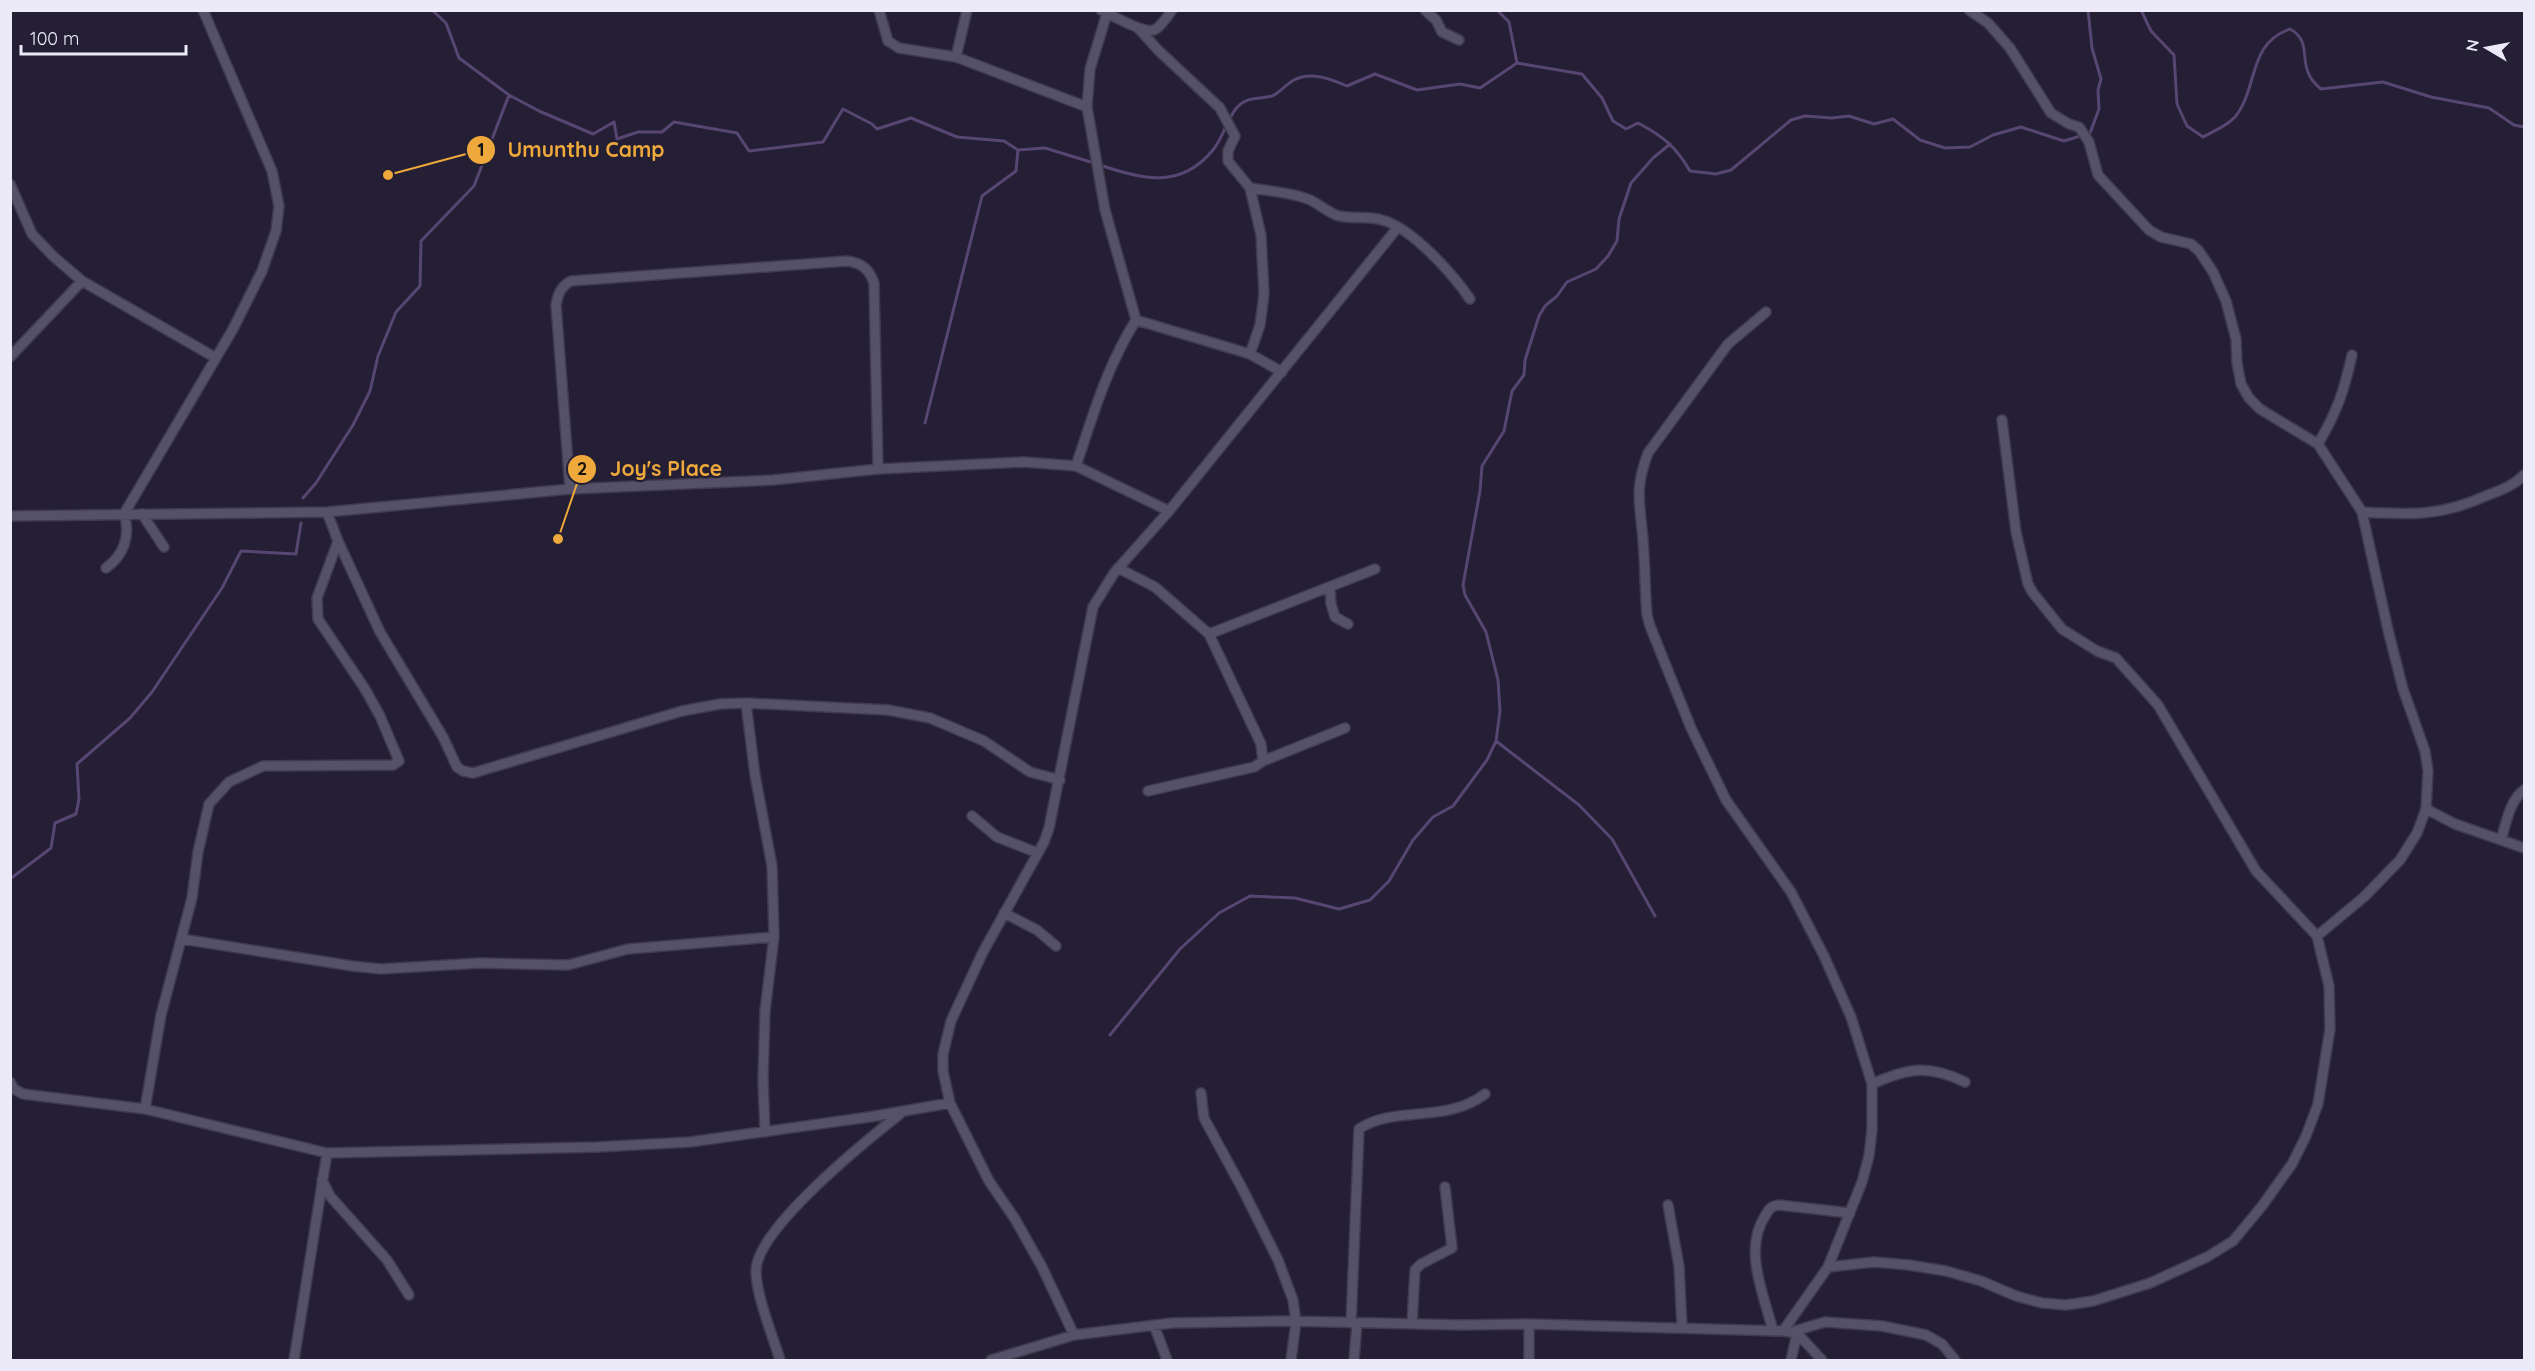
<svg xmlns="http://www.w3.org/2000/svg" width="2535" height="1371" font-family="Quicksand,sans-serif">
	<rect width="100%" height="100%" fill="#241f34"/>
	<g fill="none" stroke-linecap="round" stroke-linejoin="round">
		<!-- stream -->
		<path stroke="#574671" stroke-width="3" d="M432,10L446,23L459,58L509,95L539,111L593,134L614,122L617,139L638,132H662L674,122L737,133L749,151L823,142L843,109L872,124L877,129L911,118L957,137L1004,141L1018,150L1045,148L1094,163
			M1497,10L1509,22L1517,63L1582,74L1602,98L1613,121L1626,129L1638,123C1663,136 1676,147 1690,171L1716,174L1731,170L1791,120L1805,116L1832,118L1849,116L1874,124L1893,119L1920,140L1945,148L1970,147L1993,135L2021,127L2064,141L2090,133L2099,109L2098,90L2101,79L2092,48L2088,10
			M2141,10L2151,31L2174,55L2177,104L2187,126L2203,137C2214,131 2227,126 2235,117C2259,87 2247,44 2290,29C2316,43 2293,67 2321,89L2383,82L2431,97L2489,108L2514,125L2524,127
			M1100,165C1143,180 1181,189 1213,150C1223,138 1226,122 1235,110C1246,95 1259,100 1272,96C1280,93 1286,84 1294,80C1311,71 1331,79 1347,86L1375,74L1417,90L1460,84L1480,88L1517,63
			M925,423L982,196L1016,171L1018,150
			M303,498L316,483L353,425L370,391L378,356L396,312L420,286L421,241L474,186L509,95
			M1496,741L1579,805L1612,839L1655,916
			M10,879L51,848L55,823L76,814L79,799L77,764L130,718L152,692L222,588L241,551L296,554L301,523
			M1110,1035L1180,949L1219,913L1250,896L1295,898L1339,909L1370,900L1389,881L1413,840L1433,817L1453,806L1487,760L1496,741L1500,711L1498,680L1486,632L1465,595L1463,585L1480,491L1482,466L1504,431L1512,391L1524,375L1525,360L1539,316L1545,306L1557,296L1567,282L1596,269L1608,256L1617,241L1619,219L1631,183L1653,158L1670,144"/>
		<!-- minor casing -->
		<g stroke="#3f3a4c" stroke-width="12">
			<path id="minor" d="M879,10L888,41L899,48L956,57L1087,107L1090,69L1107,13L1101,10
				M1425,10L1436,20L1442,32L1459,40
				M1969,10L1988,23L2010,48L2051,113L2069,124L2079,127L2089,142L2098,175L2149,230L2161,237L2191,244L2199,251L2213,272L2226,301L2236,339L2237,363L2241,384L2249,398L2260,409L2318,444L2362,512L2388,630L2403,689L2425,751L2428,771L2426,809L2417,833L2400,860L2364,897L2317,936
				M1107,13C1117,18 1147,35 1156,29C1162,25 1168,16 1172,10
				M1138,28L1159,51L1220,108L1235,136L1228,151V161L1250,188L1261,235L1264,294L1260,325L1250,354
				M956,57L967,10
				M1087,107L1105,210L1136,320
				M10,184L32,234L53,256L82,281L216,358
				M1250,188C1269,191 1290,192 1308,199C1318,203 1326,211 1336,215C1350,220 1367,215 1382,220C1412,228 1452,273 1470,299
				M1766,312L1728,344L1648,453C1634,490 1640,503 1643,540C1645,565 1645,590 1647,615L1650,626L1691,728L1726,800L1791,892L1824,956L1851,1017L1872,1084V1130L1869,1156L1862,1182L1828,1267
				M10,357L82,281
				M2318,444C2337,412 2344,391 2352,355
				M1076,466C1093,415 1107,366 1136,320L1250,354L1282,372
				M570,489L556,305C558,294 561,286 571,281L847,261C862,263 869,269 874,283L878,469
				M327,512L338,541L380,632L443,737L457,767L463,771L473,773L682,711L720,704L746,703
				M2362,512C2412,515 2442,516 2488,495C2502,490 2514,485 2524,475
				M142,514L164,547
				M10,516L327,512L570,489L773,480L878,469L1024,462L1076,466L1169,511L1398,227
				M338,541L317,598L318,619L365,689L380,716L399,761L393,765L263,766L229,782L209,804L198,852L192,898L161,1015L145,1109L327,1153L597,1147L690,1142L869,1117L950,1103L989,1181L1015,1219L1042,1267L1074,1335
				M106,568C124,555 131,535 124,514L233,329L262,271L276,231L279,206L272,171L203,10
				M1118,568L1155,587L1209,634L1261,744L1263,761
				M1330,588L1331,604L1335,617L1348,624
				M1209,634L1375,569
				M1148,791L1254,767L1263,761L1345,728
				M2426,809L2455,824L2524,848
				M972,816L997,837L1038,853
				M2501,840C2506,823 2510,800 2524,790
				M1004,913L1037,930L1056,946
				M182,939L352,966L381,969L480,963L568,965L628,949L774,937
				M10,1082L14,1089L23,1094L145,1109
				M1872,1084C1908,1068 1928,1064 1965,1082
				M1201,1093L1204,1118L1242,1188L1278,1260L1293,1300L1296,1322L1291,1360
				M950,1103L943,1071V1054L951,1021L983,952L1044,842L1049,828L1093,607L1114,573L1169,511
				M765,1132L763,1080L765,1011L774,937L772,866L755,775L746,703L888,710L930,718L984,741L1030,772L1060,780
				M322,1180L330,1196L387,1260L409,1295
				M1668,1205L1679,1266L1682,1327
				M1351,1323L1359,1129C1394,1105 1446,1124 1485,1094
				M1412,1324L1415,1270L1421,1264L1452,1248L1445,1187
				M1529,1324V1360
				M1154,1325L1167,1360
				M1773,1331C1764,1295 1743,1250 1765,1216C1769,1209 1771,1206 1779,1205L1850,1213
				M1783,1331L1828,1267L1874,1262L1909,1265L1946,1271L1981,1281L2016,1296L2042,1303L2066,1305L2093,1301L2150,1283L2207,1257L2233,1241L2262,1206L2292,1164L2306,1136L2318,1104L2330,1029L2329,986L2317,936L2256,871L2158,705L2116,658L2097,651L2062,629L2033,593L2028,584L2016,532L2002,420
				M1791,1332L1825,1322L1882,1326L1926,1335L1942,1344L1955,1360
				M294,1360L327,1153
				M780,1360C773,1337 756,1295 756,1271C756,1229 867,1140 900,1114
				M991,1360L1074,1335L1172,1323L1288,1321L1462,1325L1529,1324L1783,1331L1797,1333L1822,1360
				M1354,1360L1357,1323
				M1791,1360L1797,1333"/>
		</g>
		<!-- minor -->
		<use href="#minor" stroke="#555168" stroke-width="9"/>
	</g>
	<!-- callouts -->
	<path fill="none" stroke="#eea83c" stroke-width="2" d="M388 175L481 150M558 539L582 469"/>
	<g fill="#eea83c" stroke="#241f34" stroke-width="2">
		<circle cx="388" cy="175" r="6"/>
		<circle cx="558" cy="539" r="6"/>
		<circle cx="481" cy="150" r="15"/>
		<circle cx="582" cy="469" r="15"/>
	</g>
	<g font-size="18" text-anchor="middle" font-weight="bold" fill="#111">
		<text x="481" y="156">1</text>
		<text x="582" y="475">2</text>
	</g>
	<g font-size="21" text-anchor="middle" font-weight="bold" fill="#eea83c" stroke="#241f34" stroke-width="4.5" stroke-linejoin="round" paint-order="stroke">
		<text x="586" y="157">Umunthu Camp</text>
		<text x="666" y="476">Joy's Place</text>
	</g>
	<!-- border -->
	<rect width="2535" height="1371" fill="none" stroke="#eceaf8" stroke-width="24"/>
	<!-- north arrow -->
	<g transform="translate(2487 48) rotate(280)" stroke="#241f34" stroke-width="4.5" paint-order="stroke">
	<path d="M0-4.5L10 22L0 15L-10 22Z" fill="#eceaf8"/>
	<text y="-9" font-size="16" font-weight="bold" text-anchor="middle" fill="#eceaf8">N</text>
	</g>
	<!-- scale -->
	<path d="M21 45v9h165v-9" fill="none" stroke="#eceaf8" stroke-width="3"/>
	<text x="30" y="45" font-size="18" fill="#eceaf8" stroke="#241f34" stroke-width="4.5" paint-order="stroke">100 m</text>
</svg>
